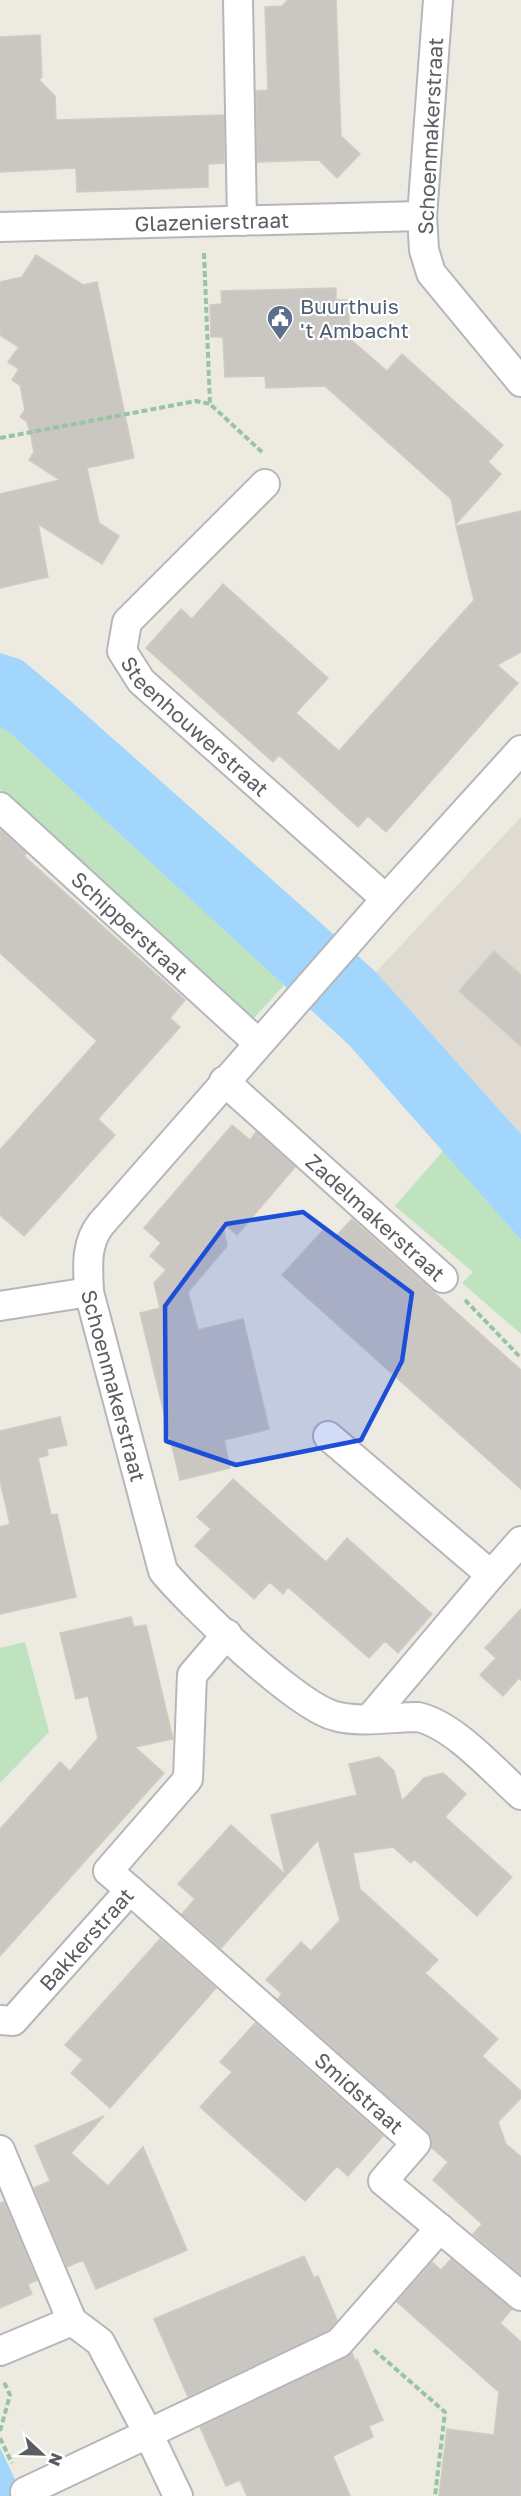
<svg xmlns="http://www.w3.org/2000/svg" width="521" height="2496" font-family="'Golos Text',sans-serif">
	<rect width="100%" height="100%" fill="#eceae1"/>
	<!-- education -->
	<path fill="#dfdbd2" d="M521,817V1134L376,972Z"/>
	<!-- green -->
	<path fill="#bfe3be" d="M0,727L10,733L284,985L253,1019L0,789Z
		M443,1151L521,1240V1334L462,1283L473,1272L395,1206Z
		M25,1642L49,1732L0,1783V1648Z"/>
	<!-- water -->
	<path fill="#a2d6fc" d="M0,653L22,660L58,690L376,972L521,1134V1240L349,1045L10,733L0,727Z
		M0,2448L23,2496H0Z"/>
	<!-- building -->
	<path fill="#cac6c1" stroke="#d1cbc0" stroke-width="1.5" d="M288,0H336L341,136L360,154L337,178L319,160L257,162L256,91L268,90L265,7L282,6Z
		M40,35L42,77L39,80L55,96L56,120L224,115V163L208,164V187L77,192L76,168L0,172V37Z
		M36,255L83,285L97,282L134,458L87,468L99,523L119,536L102,564L38,524L48,577L0,588V494L60,480L29,460L34,452L31,436L27,422L20,417L25,410L20,385L12,380L19,369L8,362L19,347L0,335V282L22,277Z
		M336,288V300H348L350,339L387,371L402,354L503,445L488,462L501,474L456,524L451,499L325,386L266,388L265,376L225,377L223,337H211L210,305L222,304L221,291Z
		M521,511V652L497,665L518,683L386,832L368,816L358,827L279,755L273,762L146,648L181,609L192,619L223,584L328,678L296,713L339,751L474,600L456,526Z
		M0,829L26,853L24,856L185,1000L170,1018L180,1027L98,1119L115,1135L24,1236L0,1215V1150L97,1041L0,953Z
		M494,951L521,975V1046L459,991Z
		M232,1125L250,1140L256,1132L295,1167L237,1235L222,1222L227,1246L188,1292L198,1330L243,1319L269,1429L224,1440L230,1468L180,1480L140,1313L160,1308L154,1283L166,1270L150,1256L161,1243L144,1228Z
		M352,1219L521,1370V1489L282,1275L326,1227L336,1236Z
		M60,1417L67,1445L47,1449L48,1455L38,1458L51,1515L57,1514L76,1597L0,1614V1527L10,1524L0,1481V1431Z
		M233,1479L326,1562L347,1538L432,1614L398,1653L385,1641L369,1658L288,1587L283,1594L270,1582L254,1599L195,1546L211,1529L197,1517Z
		M521,1609V1680L519,1678L503,1696L480,1675L496,1658L485,1648Z
		M131,1617L134,1627L146,1625L173,1739L135,1747L164,1773L0,1956V1829L60,1762L70,1771L98,1738L88,1696L76,1699L60,1633Z
		M379,1757L394,1771L402,1801L424,1778L443,1773L466,1794L445,1817L512,1877L477,1916L414,1859L411,1863L393,1847L353,1853L360,1889L438,1960L425,1973L498,2039L482,2056L521,2091V2098L498,2122L506,2144L521,2157V2275L473,2234L482,2224L433,2180L448,2162L432,2148V2138L427,2131L278,1999L282,1994L266,1980L301,1942L311,1951L340,1920L318,1840L221,1948L182,1914L195,1899L178,1884L231,1825L285,1874L271,1815L357,1795L349,1764Z
		M160,1939L216,1988L110,2108L71,2073L83,2060L65,2045Z
		M255,2023L383,2136L348,2176L337,2166L305,2201L200,2107L232,2072L220,2062Z
		M104,2116L71,2153L108,2186L143,2147L187,2250L96,2289L83,2260L67,2267L34,2188L50,2181L35,2146Z
		M4,2202L37,2280L28,2284L32,2294L0,2308V2203Z
		M304,2256L314,2278L318,2276L337,2320L329,2330L188,2397L154,2319Z
		M451,2259L512,2309L500,2323L521,2342V2496H439L447,2429L494,2435L499,2392L397,2302L432,2262L441,2270Z
		M352,2353L355,2361L357,2359L383,2420L369,2426L373,2437L333,2456L350,2496H247L240,2480L226,2486L200,2427Z"/>
	<g fill="none" stroke-linecap="round" stroke-linejoin="round">
		<!-- minor casing -->
		<g stroke="#b4b7bb" stroke-width="32">
			<g id="minor">
				<path d="M238,0L242,221"/>
				<path d="M438,0L422,216L424,250L431,273L521,382"/>
				<path id="s1" d="M0,227L422,216"/>
				<path id="s2" d="M265,484L127,622L122,651L141,681L386,899"/>
				<path id="s3" d="M521,750L386,899L101,1224C85,1244 88,1268 89,1292L163,1571C190,1604 297,1707 335,1716C360,1723 392,1717 418,1717C454,1725 493,1770 521,1795"/>
				<path id="s4" d="M0,807L258,1043"/>
				<path id="s5" d="M224,1081L443,1278"/>
				<path d="M0,1306L89,1292"/>
				<path d="M328,1436L491,1575L371,1717"/>
				<path d="M491,1575L521,1541"/>
				<path id="s6" d="M130,1890L416,2143L383,2181L521,2296"/>
				<path id="s7" d="M0,2020L13,2021L130,1890L108,1871L188,1779L192,1675L227,1634"/>
				<path d="M0,2150L72,2321L100,2342L148,2433L178,2496"/>
				<path d="M0,2351L72,2321"/>
				<path d="M25,2492L339,2343L440,2228"/>
			</g>
		</g>
		<!-- path -->
		<path stroke="#98c4a3" stroke-width="4" stroke-dasharray="6 3" stroke-linecap="butt" d="M204,253L210,404L263,453
			M0,438L196,401L210,404
			M465,1300L521,1358
			M374,2350L445,2412L435,2496
			M0,2431L10,2395L4,2382
			M0,2438L12,2463"/>
		<!-- minor -->
		<use href="#minor" stroke="#fff" stroke-width="28"/>
	</g>
	<!-- marked area -->
	<path fill="#1d4ed8" fill-opacity="0.2" stroke="#1d4ed8" stroke-width="4.5" stroke-linejoin="round" d="M303,1212L412,1293L402,1361L361,1440L236,1465L166,1441L165,1306L226,1224Z"/>
	<!-- icons -->
	<defs>
		<g id="civic-pin" transform="scale(1.35)"><path d="M0 17L-7.5 6A9.5 9.5 0 1 1 7.5 6Z" fill="#5c6f8a" stroke="#fff"/><path d="M-.6-6.5H3V-4.5H.6V-3L4-1V1h2V6H-6V1h2V-1L-.6-3ZM-1.2 2.5V6h2.4V2.5Z" fill="#fff"/></g>
	</defs>
	<g fill-rule="evenodd">
		<use href="#civic-pin" x="280" y="318"/>
	</g>
	<g text-anchor="middle" dominant-baseline="central" stroke-width="4.5" stroke-linejoin="round" paint-order="stroke">
		<!-- street labels -->
		<g font-size="21" fill="#5a5d62" stroke="#fff">
			<text transform="translate(430 136) rotate(-87)">Schoenmakerstraat</text>
			<text stroke="none"><textPath href="#s1" startOffset="212">Glazenierstraat</textPath></text>
			<text stroke="none"><textPath href="#s2" startOffset="330">Steenhouwerstraat</textPath></text>
			<text stroke="none"><textPath href="#s4" startOffset="176">Schipperstraat</textPath></text>
			<text stroke="none"><textPath href="#s5" startOffset="204">Zadelmakerstraat</textPath></text>
			<text stroke="none"><textPath href="#s3" startOffset="801">Schoenmakerstraat</textPath></text>
			<text stroke="none"><textPath href="#s7" startOffset="123">Bakkerstraat</textPath></text>
			<text stroke="none"><textPath href="#s6" startOffset="306">Smidstraat</textPath></text>
		</g>
		<!-- service labels -->
		<g font-size="21" fill="#4e5e75" stroke="#fff" text-anchor="start">
			<text x="300" y="306">Buurthuis<tspan x="300" dy="24">'t Ambacht</tspan></text>
		</g>
	</g>
	<!-- north arrow -->
	<g transform="translate(42 2454) rotate(112)" stroke="#ffffff" stroke-width="4.5" paint-order="stroke">
	<path d="M0-4.5L10 22L0 15L-10 22Z" fill="#5a5d62"/>
	<text y="-9" font-size="16" font-weight="bold" text-anchor="middle" fill="#5a5d62">N</text>
	</g>
</svg>
